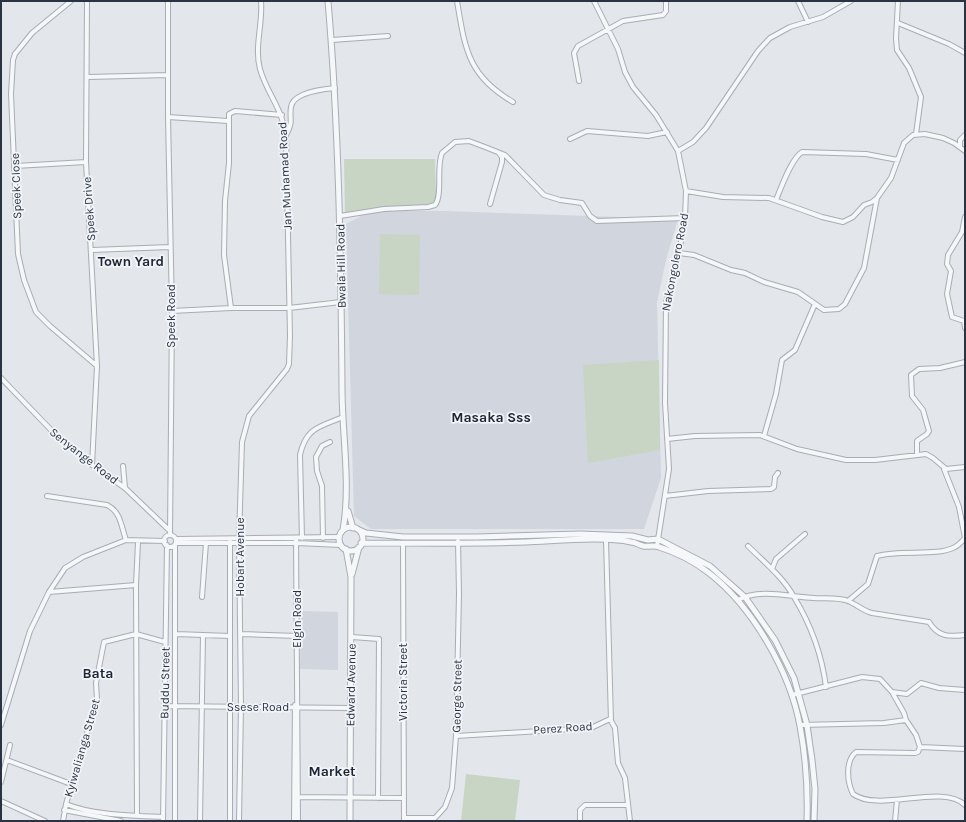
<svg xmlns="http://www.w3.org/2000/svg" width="966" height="822" font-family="Karla,sans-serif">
	<rect width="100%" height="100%" fill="#e3e6eb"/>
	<!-- built -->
	<path fill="#d1d5dd" d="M381,211H445L678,219L666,260L657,303L661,478L644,529H371L354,516L346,224L365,214Z
		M301,611L338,612V670L300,669Z"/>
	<!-- green -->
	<path fill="#c8d4c4" d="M344,159H435L436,203L430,207L345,215Z
		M380,234L420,235L419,295L379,294Z
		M659,360L660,450L588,463L583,365Z
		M466,774L520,780L515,821H461Z"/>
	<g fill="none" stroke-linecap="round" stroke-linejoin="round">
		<!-- minor casing -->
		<g stroke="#a8adb5" stroke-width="6">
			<path id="minor" d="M71,1L32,33L15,54L13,60L11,94L18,254L24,280L36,312L50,326L97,366
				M87,1L86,162L97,366L92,465
				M168,1V117L172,311L170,535
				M457,1C465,49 468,76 513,102
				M594,1L618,49L625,72L633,87L656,115L678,151L686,191L685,218L679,253L666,303L665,403L669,469L657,546
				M798,1L808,22
				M898,1L896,38L897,50L909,68L921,97L916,134
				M898,23L949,44L965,53
				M332,40L388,36
				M88,77L168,75
				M579,81L574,53L578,46L623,21L663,15L666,11V1
				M168,117L228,121
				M286,135C294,120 289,120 291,107C293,92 324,89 335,88
				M570,139L587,131L648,136L667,132
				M960,147V140L965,135
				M678,151L693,142L706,128L758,51L770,38L790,27L823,17L851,1
				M15,166L86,162
				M686,191L723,197L769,198L822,217L843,222L853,217L864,205L872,202L877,198L891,178L904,143L913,135L925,134L943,138L954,143L965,151
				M776,200C781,188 791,159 802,152L866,154L898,160
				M490,204L502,162V157L499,153
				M340,216L384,209L428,207L435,205C443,195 436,166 442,153L455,142L469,141L485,147L505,155L544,195L560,200L582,203L590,216L597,221L685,218
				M965,217L962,232L948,255L947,264L951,271L947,294L952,317L964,321L965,328
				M92,250L170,247
				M679,253L694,255L731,270L745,273L764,282L798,292L824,310L839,309L845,304L864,268L877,198
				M231,308L224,255L225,201L229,163V114L235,111L282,115
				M172,311L231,308H289L341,302
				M1,378L53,432L92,465L125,488L169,530
				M764,436L776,394L782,360L795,350L815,304
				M667,439L695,436L760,435L797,449L846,460H875L926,454L933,458L946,469L965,467
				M917,454V441L927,434L929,431L923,410L912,396L911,375L919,369L940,368L965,362
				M123,466L125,488
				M944,469L959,507L965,538
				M47,496L107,505C121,512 121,526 126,540
				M665,496L708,491L771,489L774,487L775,477L778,473
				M164 541a6 6 0 1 1 12 0a6 6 0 1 1-12 0Z
				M296,538L298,821
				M302,538L300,455C306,427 320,427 343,417
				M323,538L322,486L317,471L316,457L322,446L330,442
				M176,539L339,537
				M230,539V821
				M606,540L611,721
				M176,543H297L341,545
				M403,543L404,821
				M748,546C764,562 783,577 794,597C811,625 822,655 826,687
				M772,569L776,559L805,534
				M49,592L136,585
				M202,597L206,543
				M738,600C761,588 789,597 814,598C824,599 838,597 848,601C856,604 863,611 872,613L929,622C938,637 949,637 965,635
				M848,601L868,584L877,556C901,549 937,557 955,547C959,545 962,541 965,538
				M176,634L230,636
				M240,634L297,636
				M352,637L379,639L378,798
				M892,692L907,694L921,683L939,688L965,690
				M792,695L862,677L880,679L892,692L904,713L906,720L916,735L920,747L918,752L915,753L856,752C845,761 847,782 853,794C879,813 942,783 965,805
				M165,706L351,708
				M1,725L30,631L49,592L65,568L83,557L126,540L165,541
				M800,725L884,723L906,720
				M456,736L591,728L610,719L615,728L618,763L625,778L630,821
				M920,747L965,749
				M7,760L71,784
				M1,782L10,745
				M298,797L403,798
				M1,801L45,821
				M66,804C91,815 135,816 163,817
				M64,810L121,821
				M137,816L136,585L138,542
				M404,818H435L445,807L452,788L456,736L459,594L458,541
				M63,821L66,804L97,699L96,683L104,642L136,634L165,642
				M163,821L167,545
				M175,821V545
				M200,821L203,635
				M239,821L241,707L239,539L242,442L249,416L287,369L289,364L290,336L286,136C282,107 267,94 260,69C254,47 263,24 261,1
				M294,821L295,705
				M580,821V810L585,805H628
				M895,821L897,800"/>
		</g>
		<!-- tertiary casing -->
		<g stroke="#a8adb5" stroke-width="7">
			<path id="tertiary" d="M328,1C339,130 341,259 342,388C342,435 351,484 343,530
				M348,511L353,528
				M339 539a12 12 0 1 1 24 0a12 12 0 1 1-24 0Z
				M357,529L366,533L403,537H477L580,534L632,536L648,540L658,539L710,566L745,597L775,640L794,678L807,725L812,760L815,789L814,821
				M361,543C416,543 471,544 526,542C556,541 603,536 631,542C635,542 639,545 643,546C648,547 654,545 659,547C675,552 695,562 709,573C753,607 790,672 800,726C806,758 808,789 807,821
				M346,549L351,577L350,821
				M352,574L359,547"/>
		</g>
		<!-- minor -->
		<use href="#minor" stroke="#f5f7f9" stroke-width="4"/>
		<!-- tertiary -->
		<use href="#tertiary" stroke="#f5f7f9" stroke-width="5"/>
	</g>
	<g text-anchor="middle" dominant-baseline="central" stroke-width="3.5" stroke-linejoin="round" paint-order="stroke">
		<!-- street labels -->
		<g font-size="12" fill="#2b3343" stroke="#f2f5f8">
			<text transform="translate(285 176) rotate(-93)">Jan Muhamad Road</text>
			<text transform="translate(16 186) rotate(-92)">Speek Close</text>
			<text transform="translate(89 209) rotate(-94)">Speek Drive</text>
			<text transform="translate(675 262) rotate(-79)">Nakongolero Road</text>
			<text transform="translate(341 266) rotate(-91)">Bwala Hill Road</text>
			<text transform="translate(171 316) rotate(-90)">Speek Road</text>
			<text transform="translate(84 456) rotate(38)">Senyange Road</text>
			<text transform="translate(240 557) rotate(-90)">Hobart Avenue</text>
			<text transform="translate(297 619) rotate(-90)">Elgin Road</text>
			<text transform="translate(403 682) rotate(-90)">Victoria Street</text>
			<text transform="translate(165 683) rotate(-89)">Buddu Street</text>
			<text transform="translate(351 685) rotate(-89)">Edward Avenue</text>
			<text transform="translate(457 696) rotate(-89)">George Street</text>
			<text x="258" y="707">Ssese Road</text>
			<text transform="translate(563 728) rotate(-4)">Perez Road</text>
			<text transform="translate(82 748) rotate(-74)">Kyiwalianga Street</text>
		</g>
		<!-- quarter labels -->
		<g font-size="14" font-weight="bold" fill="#1d2434" stroke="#f2f5f8">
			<text x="131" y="261">Town Yard</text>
			<text x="491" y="417">Masaka Sss</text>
			<text x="98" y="673">Bata</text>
			<text x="332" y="771">Market</text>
		</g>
	</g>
	<!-- border -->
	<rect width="966" height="822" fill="none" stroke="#2b3343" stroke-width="4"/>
</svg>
